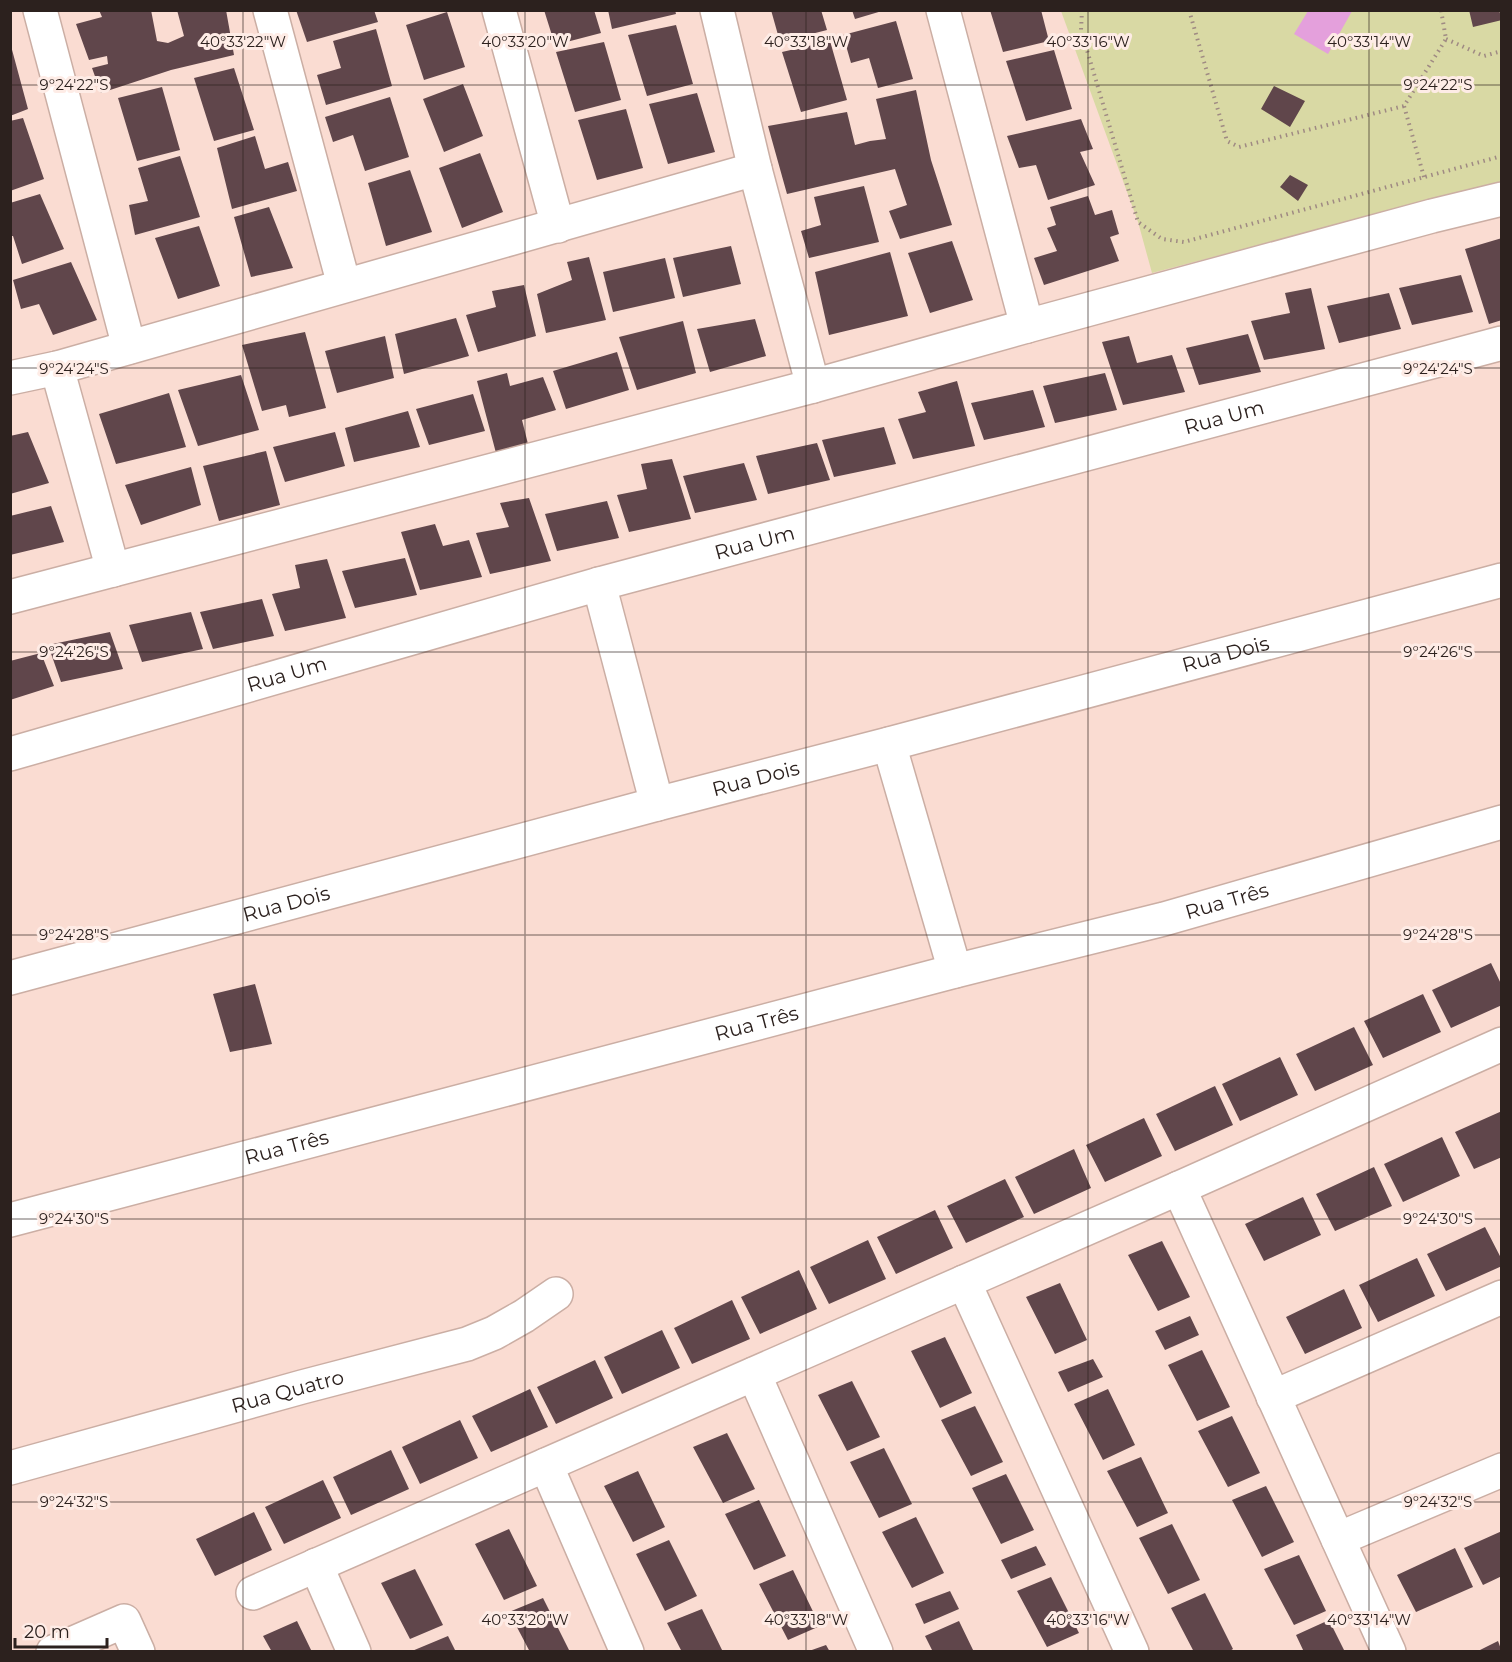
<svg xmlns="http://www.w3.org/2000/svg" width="1512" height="1662" font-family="Montserrat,sans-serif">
	<rect width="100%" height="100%" fill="#fadcd2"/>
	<!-- green -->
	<path fill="#d9d9a4" d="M1061,11H1501V182L1152,273L1138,222Z"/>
	<!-- water -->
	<path fill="#e4a0dc" d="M1308,11H1352L1328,54L1294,34Z"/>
	<!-- building -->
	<path fill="#60464b" d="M99,10H151L157,41L168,43L184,36L177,10H226L234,55L171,70L101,93L92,68L108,64L107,56L89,60L76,24L102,17Z
		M296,10H374L378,22L307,42Z
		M544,10H594L601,33L555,45Z
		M608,10H675L676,14L612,29Z
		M771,10H821L827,30L780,42Z
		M852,10H882V11L855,19Z
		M990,10H1041L1049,41L1003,52Z
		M1469,10H1499L1502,20L1473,27Z
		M447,12L465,67L424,80L406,25Z
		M896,21L913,79L878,88L869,58L851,63L843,35Z
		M676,25L693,84L647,96L628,35Z
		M376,29L392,86L326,105L317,75L341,68L333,41Z
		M830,41L847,100L801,112L782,52Z
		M604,42L621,100L575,112L556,52Z
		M11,46L28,109L10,116V47Z
		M1054,50L1072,109L1026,121L1006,61Z
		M234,68L254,130L214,141L194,78Z
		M463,84L483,136L444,152L423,99Z
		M1274,86L1305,101L1290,127L1261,109Z
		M162,87L180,150L137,161L118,98Z
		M916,90L931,160L952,225L900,239L889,211L907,205L895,169L787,194L768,126L847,112L855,145L870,141L886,139L876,99Z
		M697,93L715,152L668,164L649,104Z
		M390,97L409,157L365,171L353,135L333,142L325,117Z
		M626,109L643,168L597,180L578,120Z
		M23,118L44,179L10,191V121Z
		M1081,119L1093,149L1080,152L1095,185L1048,200L1036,165L1019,168L1007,136Z
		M255,136L265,169L288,162L297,191L232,209L217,148Z
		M480,153L503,212L462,228L439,168Z
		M180,156L200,217L135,235L129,205L148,201L138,168Z
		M410,170L432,232L386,246L368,183Z
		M1290,175L1308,185L1298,201L1280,187Z
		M864,186L879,242L809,258L801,231L821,225L814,197Z
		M40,194L64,249L22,264L13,236H10V203Z
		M1088,196L1095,215L1112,210L1119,234L1110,237L1119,261L1044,285L1034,258L1057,251L1047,228L1056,225L1050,207Z
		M269,207L293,268L251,277L234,217Z
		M199,226L220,286L178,299L155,238Z
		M1502,238V320L1489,324L1465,249Z
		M952,241L973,300L930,313L908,253Z
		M731,246L741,284L683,297L673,258Z
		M890,252L908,316L829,335L815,272Z
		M589,257L606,320L546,333L537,294L572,280L567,262Z
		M665,258L675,298L613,312L603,272Z
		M71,262L97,320L53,335L39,304L21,309L13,280Z
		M1461,275L1473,312L1412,325L1399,288Z
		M524,285L536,336L478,352L466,315L496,307L492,291Z
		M1311,288L1325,349L1264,360L1251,321L1290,313L1285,293Z
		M1389,293L1401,329L1339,343L1327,306Z
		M456,318L469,356L404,374L395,334Z
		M755,319L766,356L710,372L697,329Z
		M683,321L696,373L637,390L619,337Z
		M305,332L326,408L289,417L286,405L262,411L242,345Z
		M1248,334L1261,372L1199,385L1186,348Z
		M385,336L394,378L337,393L325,351Z
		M1129,336L1137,363L1172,355L1185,392L1123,405L1102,342Z
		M617,352L629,390L566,409L553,371Z
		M507,373L510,386L543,377L556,410L522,420L528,444L496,453L477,381Z
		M1105,373L1117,410L1055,423L1043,386Z
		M241,375L259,430L198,446L178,390Z
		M957,381L975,446L913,459L898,419L926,412L918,392Z
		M1033,390L1045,427L984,440L971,403Z
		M169,393L186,447L116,464L99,414Z
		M473,394L485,431L429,445L416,409Z
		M408,411L420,447L354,462L345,428Z
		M884,427L896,464L834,477L822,440Z
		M28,432L49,483L10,494V436Z
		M335,432L345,466L285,482L273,447Z
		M817,443L830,480L768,494L756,456Z
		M266,451L280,505L219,521L203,466Z
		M672,459L691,519L629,532L617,495L647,489L641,464Z
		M744,463L757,500L695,513L683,476Z
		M191,467L201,505L141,525L125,485Z
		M529,498L551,561L490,574L476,533L509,527L500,503Z
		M607,501L619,538L557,551L545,514Z
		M51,506L64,542L10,555V516Z
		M435,524L443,546L469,540L482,577L420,590L401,532Z
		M405,558L417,595L355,608L342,571Z
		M327,559L346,618L285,631L272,594L300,588L295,565Z
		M262,599L274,636L213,649L200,612Z
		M191,612L203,649L142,662L129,625Z
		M110,632L123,669L61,682L48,645Z
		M41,653L54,686L10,700V661Z
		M1491,963L1502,986V1005L1451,1028L1432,990Z
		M255,984L272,1044L230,1052L213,994Z
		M1423,994L1441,1032L1383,1058L1364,1021Z
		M1354,1027L1373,1065L1315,1091L1296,1054Z
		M1280,1057L1298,1095L1240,1121L1222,1084Z
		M1215,1086L1233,1125L1175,1151L1156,1114Z
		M1502,1111V1157L1474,1169L1455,1132Z
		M1144,1118L1162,1156L1105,1182L1086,1145Z
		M1442,1137L1460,1176L1403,1202L1384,1164Z
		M1074,1149L1091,1188L1034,1214L1015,1177Z
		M1374,1167L1392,1206L1335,1231L1316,1194Z
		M1005,1179L1024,1217L966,1243L947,1206Z
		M1303,1197L1321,1235L1264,1261L1245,1224Z
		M935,1210L953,1248L896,1274L877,1237Z
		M1485,1227L1502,1260V1266L1446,1291L1427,1254Z
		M868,1240L886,1279L829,1304L810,1267Z
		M1162,1241L1190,1297L1158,1311L1128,1255Z
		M1417,1258L1435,1296L1378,1322L1359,1285Z
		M799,1270L817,1309L760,1334L741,1297Z
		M1060,1283L1087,1340L1055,1354L1026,1297Z
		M1344,1289L1362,1328L1305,1354L1286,1317Z
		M732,1300L750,1339L692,1364L674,1328Z
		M1190,1316L1199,1335L1165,1350L1155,1331Z
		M662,1330L680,1368L622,1394L604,1357Z
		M945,1337L972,1393L940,1408L911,1351Z
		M1202,1350L1230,1407L1197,1421L1168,1365Z
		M1093,1359L1103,1377L1068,1392L1058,1372Z
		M595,1360L613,1398L556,1424L537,1387Z
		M852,1381L880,1437L847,1451L818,1395Z
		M530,1389L548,1427L491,1452L472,1416Z
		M1108,1389L1135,1445L1103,1460L1074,1404Z
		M975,1406L1003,1462L971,1476L941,1420Z
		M1232,1416L1260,1473L1228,1487L1198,1431Z
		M460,1420L478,1458L420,1484L402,1447Z
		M727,1433L755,1489L723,1503L693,1447Z
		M884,1448L912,1504L879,1518L850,1462Z
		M391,1450L409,1489L351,1515L333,1477Z
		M1141,1457L1168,1513L1137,1527L1107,1471Z
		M638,1471L665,1527L633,1542L604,1486Z
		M1006,1474L1034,1530L1001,1544L972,1488Z
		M323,1480L341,1518L284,1544L265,1507Z
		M1266,1486L1294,1542L1262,1557L1232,1500Z
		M759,1500L786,1556L754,1570L725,1514Z
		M254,1512L272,1550L215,1576L196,1539Z
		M916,1517L944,1573L912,1588L882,1532Z
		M1172,1524L1200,1580L1168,1594L1139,1538Z
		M509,1529L537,1586L504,1600L475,1544Z
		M1502,1531V1576L1483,1585L1464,1548Z
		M669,1540L697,1596L665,1611L636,1554Z
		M1036,1546L1046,1565L1011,1579L1001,1560Z
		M1455,1548L1473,1587L1416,1612L1397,1575Z
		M1299,1555L1326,1611L1294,1625L1264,1569Z
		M415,1569L443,1625L410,1639L381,1583Z
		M793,1570L820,1626L788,1640L759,1584Z
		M1051,1577L1079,1633L1047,1647L1017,1591Z
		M950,1591L959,1609L924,1624L915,1604Z
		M1205,1593L1233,1649L1228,1652H1194L1171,1608Z
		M543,1598L570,1652H530L509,1612Z
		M702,1609L723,1652H682L667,1623Z
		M1329,1620L1345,1652H1304L1296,1635Z
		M297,1621L312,1652H272L263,1636Z
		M959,1621L974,1652H933L925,1636Z
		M448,1636L456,1652H412V1651Z
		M1498,1641L1502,1652H1476Z
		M826,1645L830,1652H809V1651Z"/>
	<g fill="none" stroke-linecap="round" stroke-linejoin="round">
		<!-- minor casing -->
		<g stroke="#cbaea4" stroke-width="36">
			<g id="minor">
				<path d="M40,10L129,347"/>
				<path d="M270,10L344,285"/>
				<path d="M499,10L558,226"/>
				<path d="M717,10L755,169L813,386"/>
				<path d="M943,10L1027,326"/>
				<path d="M57,368L113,570"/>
				<path d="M10,378L57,368L755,169"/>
				<path d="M599,584L657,804"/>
				<path d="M10,597L813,386L1027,326L1432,216L1502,199"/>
				<path d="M889,744L955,971"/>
				<path id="s1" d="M10,754L599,584L1502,343"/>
				<path id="s2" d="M10,978L657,804L889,744L1502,580"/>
				<path d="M1179,1188L1389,1652"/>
				<path id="s3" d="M10,1220L955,971L1164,919L1502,822"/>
				<path d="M964,1282L1132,1652"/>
				<path d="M754,1374L876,1652"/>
				<path d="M1273,1397L1502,1297"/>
				<path d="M546,1465L627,1652"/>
				<path id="s4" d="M10,1468L302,1387L467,1344L494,1333L524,1316L556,1294"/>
				<path d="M1338,1539L1502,1470"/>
				<path d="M316,1565L354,1652"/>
				<path d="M253,1593L1179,1188L1502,1044"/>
				<path d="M53,1652L124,1621L138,1652"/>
			</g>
		</g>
		<!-- path -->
		<path stroke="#9f8a83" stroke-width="4" stroke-dasharray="1.5 4.5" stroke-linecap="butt" d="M1082,10L1081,30L1138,222L1162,239L1184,242L1502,156
			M1189,10L1227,141L1239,147L1404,106
			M1446,39L1484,56L1502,51
			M1424,177L1404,106L1446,39L1441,10"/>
		<!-- minor -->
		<use href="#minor" stroke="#fff" stroke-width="33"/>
	</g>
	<!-- ticks -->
	<path fill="none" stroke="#2c211e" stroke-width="1.5" stroke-opacity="0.45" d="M243,10V1652M525,10V1652M806,10V1652M1088,10V1652M1369,10V1652M10,85H1502M10,368H1502M10,652H1502M10,935H1502M10,1219H1502M10,1502H1502"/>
	<g text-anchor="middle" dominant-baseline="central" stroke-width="6" stroke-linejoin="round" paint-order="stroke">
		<!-- street labels -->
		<g font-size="20" fill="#2c211e" stroke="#feece6">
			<text stroke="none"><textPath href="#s1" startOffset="1260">Rua Um</textPath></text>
			<text stroke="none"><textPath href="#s1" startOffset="774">Rua Um</textPath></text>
			<text stroke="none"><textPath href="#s2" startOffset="1258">Rua Dois</textPath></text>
			<text stroke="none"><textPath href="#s1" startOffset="288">Rua Um</textPath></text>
			<text stroke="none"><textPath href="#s2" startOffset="772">Rua Dois</textPath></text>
			<text stroke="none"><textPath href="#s3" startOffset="1258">Rua Três</textPath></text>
			<text stroke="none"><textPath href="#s2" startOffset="286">Rua Dois</textPath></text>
			<text stroke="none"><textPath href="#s3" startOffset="772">Rua Três</textPath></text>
			<text stroke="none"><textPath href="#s3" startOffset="286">Rua Três</textPath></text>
			<text stroke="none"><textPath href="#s4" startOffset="288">Rua Quatro</textPath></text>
		</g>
	</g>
	<g font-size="15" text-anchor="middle" fill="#2c211e" stroke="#feece6" stroke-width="6" stroke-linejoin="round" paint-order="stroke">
		<text x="243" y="47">40°33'22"W</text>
		<text x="525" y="47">40°33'20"W</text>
		<text x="806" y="47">40°33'18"W</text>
		<text x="1088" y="47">40°33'16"W</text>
		<text x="1369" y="47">40°33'14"W</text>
		<text x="74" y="90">9°24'22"S</text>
		<text x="1438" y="90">9°24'22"S</text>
		<text x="74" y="374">9°24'24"S</text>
		<text x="1438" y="374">9°24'24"S</text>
		<text x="74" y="657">9°24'26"S</text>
		<text x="1438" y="657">9°24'26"S</text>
		<text x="74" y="940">9°24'28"S</text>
		<text x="1438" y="940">9°24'28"S</text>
		<text x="74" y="1224">9°24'30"S</text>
		<text x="1438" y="1224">9°24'30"S</text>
		<text x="74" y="1507">9°24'32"S</text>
		<text x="1438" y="1507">9°24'32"S</text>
		<text x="525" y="1625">40°33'20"W</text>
		<text x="806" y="1625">40°33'18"W</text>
		<text x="1088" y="1625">40°33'16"W</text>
		<text x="1369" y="1625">40°33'14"W</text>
	</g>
	<!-- border -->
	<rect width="1512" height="1662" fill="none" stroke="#2c211e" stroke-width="24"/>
	<!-- scale -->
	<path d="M15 1638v9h92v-9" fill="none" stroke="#2c211e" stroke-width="3"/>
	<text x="24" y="1638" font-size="18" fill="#2c211e" stroke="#feece6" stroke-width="4.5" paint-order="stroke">20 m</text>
</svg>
